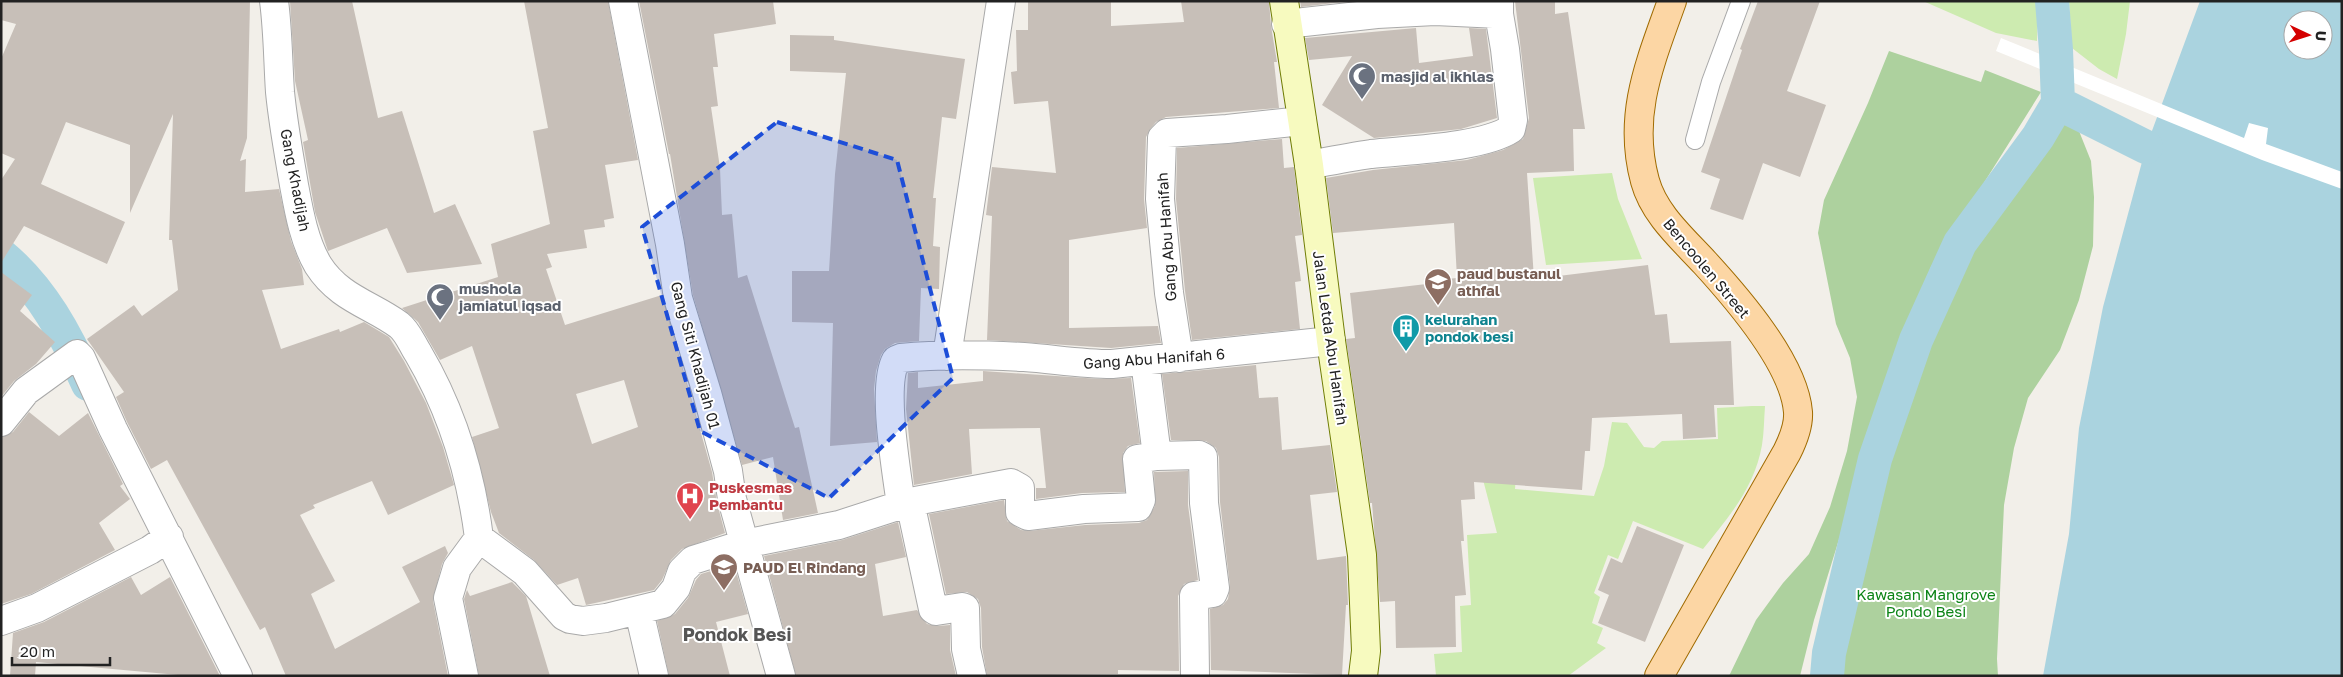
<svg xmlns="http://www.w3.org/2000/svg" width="2343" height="677" font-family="'Golos Text',sans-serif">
	<rect width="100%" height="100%" fill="#f2efe9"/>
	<!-- grass -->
	<path fill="#cdebb0" d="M1923,1H2038L2037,41L1996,33Z
		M2069,1H2130L2126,34L2117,79L2099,69L2072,48Z
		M1612,173L1618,199L1642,259L1546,265L1533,178Z
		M1752,406H1765C1764,419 1764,433 1762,445C1755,487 1728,518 1703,549L1633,521L1618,559L1608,555L1594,593L1600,597L1592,623L1603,628L1597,643L1606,648L1568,676H1436L1434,654L1462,652L1460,606L1471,605L1467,535L1497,533L1481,472L1518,449L1515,489L1594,496L1604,466L1612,422L1627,423L1644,447L1654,448L1662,441L1718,439L1717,408Z"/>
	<!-- forest -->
	<path fill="#add19e" d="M1889,51L1981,82L1985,70L2041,92L1931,267L1904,330L1814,620L1800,676H1729L1756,620L1783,583L1809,554L1830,507L1847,451L1857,397L1850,358L1836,324L1818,233L1824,200L1868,103Z
		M2062,115L2077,126L2091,161L2094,197L2093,246L2079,300L2060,350L2028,398L2014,448L2004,505L1997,659L1998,676H1840L1846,628L1859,571L1888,447L1909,379L1931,326L1965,256L1991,215L2018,179L2040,158Z"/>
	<!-- water -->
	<path fill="#aad3df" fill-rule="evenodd" d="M2200,1H2342V676H2043L2069,534L2079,428L2103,307L2146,147ZM2293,20H2323V50H2293Z"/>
	<!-- pier -->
	<path fill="#fff" d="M2001,38L2244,138L2249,123L2268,128L2266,144L2342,172V189L2262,160L1996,51Z"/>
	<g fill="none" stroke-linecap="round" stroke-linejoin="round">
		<!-- canal -->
		<path stroke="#aad3df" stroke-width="34" d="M2052,1L2056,50L2058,103L2146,147
			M1,255C42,289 67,336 88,384
			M1827,676L1829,653L1875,459L1916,340L1960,243L2038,137L2058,103"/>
	</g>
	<!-- building -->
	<path fill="#c7bfb8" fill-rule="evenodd" d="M1,1H250L247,138L240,161L246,159L245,192L279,189L291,241L302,269L304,285L262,290L281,349L339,329L340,332L364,322L389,337L404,361L426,403L443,447L454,485L388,515L372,481L313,505L315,508L300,515L335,581L311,594L335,649L420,602L402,567L445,546L448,553L442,564L433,601L448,676H286L265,627L260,630L167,460L151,469L127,422L116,397L124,392L87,339L134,305L142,316L178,290L172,240H169L173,114L130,213V145L66,122L41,184L125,222L107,264L24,226L1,263V180L15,159L1,153V59L16,24L1,20Z
		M290,1H352L378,118L402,111L434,213L455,204L482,264L407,273L387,228L328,251L315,212L303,142L308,140L295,81Z
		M524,1H608L638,160L605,165L614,218L604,220L605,227L584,230L587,248L547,254L552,267L546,269L565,325L662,295L712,472L717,503L725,533L682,549L671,560L662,580L654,590L586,605L578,578L557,585L534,560L499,533L491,512L472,437L499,428L472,346L440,360L418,322L402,308L498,277L491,244L550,224L533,131L548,128ZM624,380L638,427L592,444L576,394Z
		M639,1H773L776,24L714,34L718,67H713L718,106L711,107L720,168L722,215L732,214L738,278L747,275L795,428L799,427L818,513L783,520L773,457L742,465L693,295L670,154H669Z
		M1028,1H1111V26L1184,22L1181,1H1269L1271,26L1277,62H1274L1279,108L1166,117L1156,122L1151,128L1146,137L1144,199L1147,228L1069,240V328L1158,326L1161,343L1111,348L987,340L992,216L986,215L992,167L1056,173L1048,101L1014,104L1011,72L1017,71L1016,30H1028Z
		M1300,1H1350L1301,7Z
		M1515,1H1555V14L1568,12L1585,129H1573L1574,171L1527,173L1534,279L1648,265L1655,315L1667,314L1670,343L1731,341L1734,405H1714L1716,437L1683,439L1682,414L1592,418L1590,451H1585L1582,490L1474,482L1475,499L1461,500L1464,541H1461L1466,595L1455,596L1456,647L1396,648L1395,601L1380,602L1372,503H1370L1346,339L1355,338L1350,293L1435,283V280L1457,278L1454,223L1333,233L1326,178L1373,170L1467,160L1503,150L1523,139L1529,118Z
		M1758,1H1820L1787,91L1826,105L1800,177L1763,163L1743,220L1710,209L1720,179L1701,172L1742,50L1740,49Z
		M1416,28L1419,63L1473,56L1469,28L1486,29L1497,118L1461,129L1374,138L1322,105L1352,56L1309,60L1305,38Z
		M790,35L834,36V40L965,59L956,119L942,117L933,198H936L933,246L940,247L939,289L921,288L919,341L895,343L885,349L881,355L876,371L874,389L877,442L830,446L833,323L792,322V271H829L835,174L846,73L790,71Z
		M1282,139L1284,168L1294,167L1302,235L1295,236L1301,281L1295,282L1300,329L1192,340L1185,291L1176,199L1177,148Z
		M1,272L32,295L20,311L55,342L36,364L14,381L1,397Z
		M1256,365L1259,398L1278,397L1282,450L1330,445L1337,492L1310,495L1317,560L1346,556L1348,605H1346L1342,675L1211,670L1210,609L1223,605L1228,599L1230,586L1220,502L1219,457L1216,448L1206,441L1171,440L1162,374Z
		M983,371L1100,379L1131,378L1140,443L1128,446L1123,453L1125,492L1082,493L1036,499V488H1046L1040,428L969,429L972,474L914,485L906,409L908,373L918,372V388L983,381Z
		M29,412L59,436L88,413L123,484L120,486L130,499L99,523L115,550L31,594L1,604V437L13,432Z
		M1188,471V505L1198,580L1184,584L1178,596L1179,671L1118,670V674L987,676L982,647L981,608L978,599L967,592L946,594L929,514L1004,500L1007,521L1021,530L1029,531L1085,525L1139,523L1147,520L1155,506L1154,472Z
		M898,522L906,557L875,564L883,616L917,610L927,624L938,626L950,625V650L956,676H796L764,556L842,540Z
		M1637,526L1684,545L1645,642L1598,623L1609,595L1598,590L1611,558L1622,563Z
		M734,564L748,614L716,622L730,676H669L657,621L675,614L688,598L696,580L701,574Z
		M131,577L141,595L170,577L220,676H189L36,662L35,676H10L13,633L44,622Z
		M512,582L526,596L550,676H479L464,599L467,590L470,596Z"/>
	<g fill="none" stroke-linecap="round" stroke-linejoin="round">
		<!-- lane casing -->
		<g stroke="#a9a9a9" stroke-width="20">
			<path id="lane" d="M1695,140L1711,82L1741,1"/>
		</g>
		<!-- street casing -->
		<g stroke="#a9a9a9" stroke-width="30">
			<path id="street" d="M274,1C278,31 278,62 280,92C283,123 289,155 294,185C299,212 304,241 318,265C339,298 370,304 399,325C408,332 412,344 418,353C451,409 471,474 479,538
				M623,1L670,244L678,298L707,393L728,471L732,499L781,676
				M1286,24L1377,14L1435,11L1499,14V1
				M1309,165C1330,161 1350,157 1371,154C1407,150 1482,148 1511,129L1513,120L1505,49L1499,14
				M947,356L1001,1
				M1179,358L1169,293L1160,199L1162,138L1167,133L1227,129L1302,121
				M1145,361L1157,456L1199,455L1203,457L1204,503L1215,588L1213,593L1194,596L1195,676
				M1,422L26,391L77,354L81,358L113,429L238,676
				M910,502L933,609L936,611L962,607L965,608L966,649L972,676
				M901,505C897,474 881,386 896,360L901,358C941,354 983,355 1024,357C1053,359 1082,364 1112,364L1331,341
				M479,538L525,572L564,616L570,619L583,621L606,618L663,604L676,588L682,571L693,560L744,544L839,525L910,502L1011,483L1020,488V512L1028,516L1084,509L1138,507L1141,500L1137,459L1157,456
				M639,611L654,676
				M1,621L37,608L150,550L169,537
				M464,676L448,598L457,568L479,538"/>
		</g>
		<!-- secondary casing -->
		<g stroke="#707d05" stroke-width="30">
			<path id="secondary" d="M1284,1L1309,165L1331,341L1362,555L1366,651L1363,676"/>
		</g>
		<!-- primary casing -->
		<g stroke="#a06b00" stroke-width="30">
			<path id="primary" d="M1659,676L1787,452C1793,440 1799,426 1798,412C1794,363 1737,298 1705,263C1682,238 1654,214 1645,181C1627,115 1650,63 1672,1"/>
		</g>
		<!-- lane -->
		<use href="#lane" stroke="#fff" stroke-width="18"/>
		<!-- street -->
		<use href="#street" stroke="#fff" stroke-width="28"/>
		<!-- secondary -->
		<use href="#secondary" stroke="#f7fabf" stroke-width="28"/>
		<!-- primary -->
		<use href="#primary" stroke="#fcd6a4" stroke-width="28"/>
	</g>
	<!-- marked area -->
	<path fill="#1d4ed8" fill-opacity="0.2" stroke="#1d4ed8" stroke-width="4" stroke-dasharray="10 6" stroke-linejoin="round" d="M777,122L897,160L953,378L829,498L700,431L642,227Z"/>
	<!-- icons -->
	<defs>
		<g id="mosque-pin" transform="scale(1.4375)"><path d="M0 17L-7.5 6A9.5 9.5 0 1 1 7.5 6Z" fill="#6b7280" stroke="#fff"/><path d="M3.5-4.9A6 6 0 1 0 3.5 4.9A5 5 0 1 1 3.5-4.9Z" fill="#fff"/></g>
		<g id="school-pin" transform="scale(1.4375)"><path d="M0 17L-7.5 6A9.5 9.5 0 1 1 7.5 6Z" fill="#8d6e63" stroke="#fff"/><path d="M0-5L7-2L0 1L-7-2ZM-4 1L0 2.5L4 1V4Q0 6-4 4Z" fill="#fff"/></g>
		<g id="building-pin" transform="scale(1.4375)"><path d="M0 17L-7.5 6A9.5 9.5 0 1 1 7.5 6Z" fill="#0f9aa8" stroke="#fff"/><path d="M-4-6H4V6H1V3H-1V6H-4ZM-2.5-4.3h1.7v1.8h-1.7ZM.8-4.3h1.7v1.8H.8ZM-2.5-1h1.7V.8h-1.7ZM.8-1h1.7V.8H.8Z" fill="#fff"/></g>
		<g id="hospital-pin" transform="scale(1.4375)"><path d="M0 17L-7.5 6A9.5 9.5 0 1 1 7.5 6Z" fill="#e0444e" stroke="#fff"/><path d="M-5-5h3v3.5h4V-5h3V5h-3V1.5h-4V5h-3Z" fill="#fff"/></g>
	</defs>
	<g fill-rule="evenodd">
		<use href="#mosque-pin" x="1362" y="76"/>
		<use href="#school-pin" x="1438" y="282"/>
		<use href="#mosque-pin" x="440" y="297"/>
		<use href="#building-pin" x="1406" y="328"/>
		<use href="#hospital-pin" x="690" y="496"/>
		<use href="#school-pin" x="724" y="567"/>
	</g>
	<g text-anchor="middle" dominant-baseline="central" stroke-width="4" stroke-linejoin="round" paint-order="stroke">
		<!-- worship labels -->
		<g font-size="15" font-weight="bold" fill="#5b616d" stroke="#fff" text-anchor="start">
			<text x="1381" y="76">masjid al ikhlas</text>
			<text x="459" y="288">mushola<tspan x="459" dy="17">jamiatul iqsad</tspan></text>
		</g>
		<!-- street labels -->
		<g font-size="15" fill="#222" stroke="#fff">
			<text transform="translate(296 180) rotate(79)">Gang Khadijah</text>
			<text transform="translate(1166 237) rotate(-94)">Gang Abu Hanifah</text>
			<text transform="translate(1707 268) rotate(50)">Bencoolen Street</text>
			<text transform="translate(1331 338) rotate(82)">Jalan Letda Abu Hanifah</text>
			<text transform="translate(696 355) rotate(75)">Gang Siti Khadijah 01</text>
			<text transform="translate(1154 358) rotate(-4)">Gang Abu Hanifah 6</text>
		</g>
		<!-- education labels -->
		<g font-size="15" font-weight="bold" fill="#785e54" stroke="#fff" text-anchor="start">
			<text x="1457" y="273">paud bustanul<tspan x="1457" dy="17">athfal</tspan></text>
			<text x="743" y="567">PAUD El Rindang</text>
		</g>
		<!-- culture labels -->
		<g font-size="15" font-weight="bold" fill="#0d838f" stroke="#fff" text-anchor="start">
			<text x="1425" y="319">kelurahan<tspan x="1425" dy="17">pondok besi</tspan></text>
		</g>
		<!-- health labels -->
		<g font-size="15" font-weight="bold" fill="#be3a42" stroke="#fff" text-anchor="start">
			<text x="709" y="487">Puskesmas<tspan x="709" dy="17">Pembantu</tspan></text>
		</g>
		<!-- park labels -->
		<g font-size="15" fill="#0c8416" stroke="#fff">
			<text x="1926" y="594">Kawasan Mangrove<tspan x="1926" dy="17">Pondo Besi</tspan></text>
		</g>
		<!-- quarter labels -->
		<g font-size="18" font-weight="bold" fill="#555" stroke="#fff">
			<text x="737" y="634">Pondok Besi</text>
		</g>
	</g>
	<!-- border -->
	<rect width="2343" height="677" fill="none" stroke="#222222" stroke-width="5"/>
	<!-- north arrow -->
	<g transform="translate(2308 35) rotate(94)"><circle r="24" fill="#ffffff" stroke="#a7a7a7"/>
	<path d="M0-4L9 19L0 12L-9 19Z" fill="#d40000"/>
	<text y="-8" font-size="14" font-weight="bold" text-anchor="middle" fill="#222222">U</text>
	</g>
	<!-- scale -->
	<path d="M12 657v8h98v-8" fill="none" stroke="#222222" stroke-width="2.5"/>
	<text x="20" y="657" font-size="15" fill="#222222" stroke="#ffffff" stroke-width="4" paint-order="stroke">20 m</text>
</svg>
